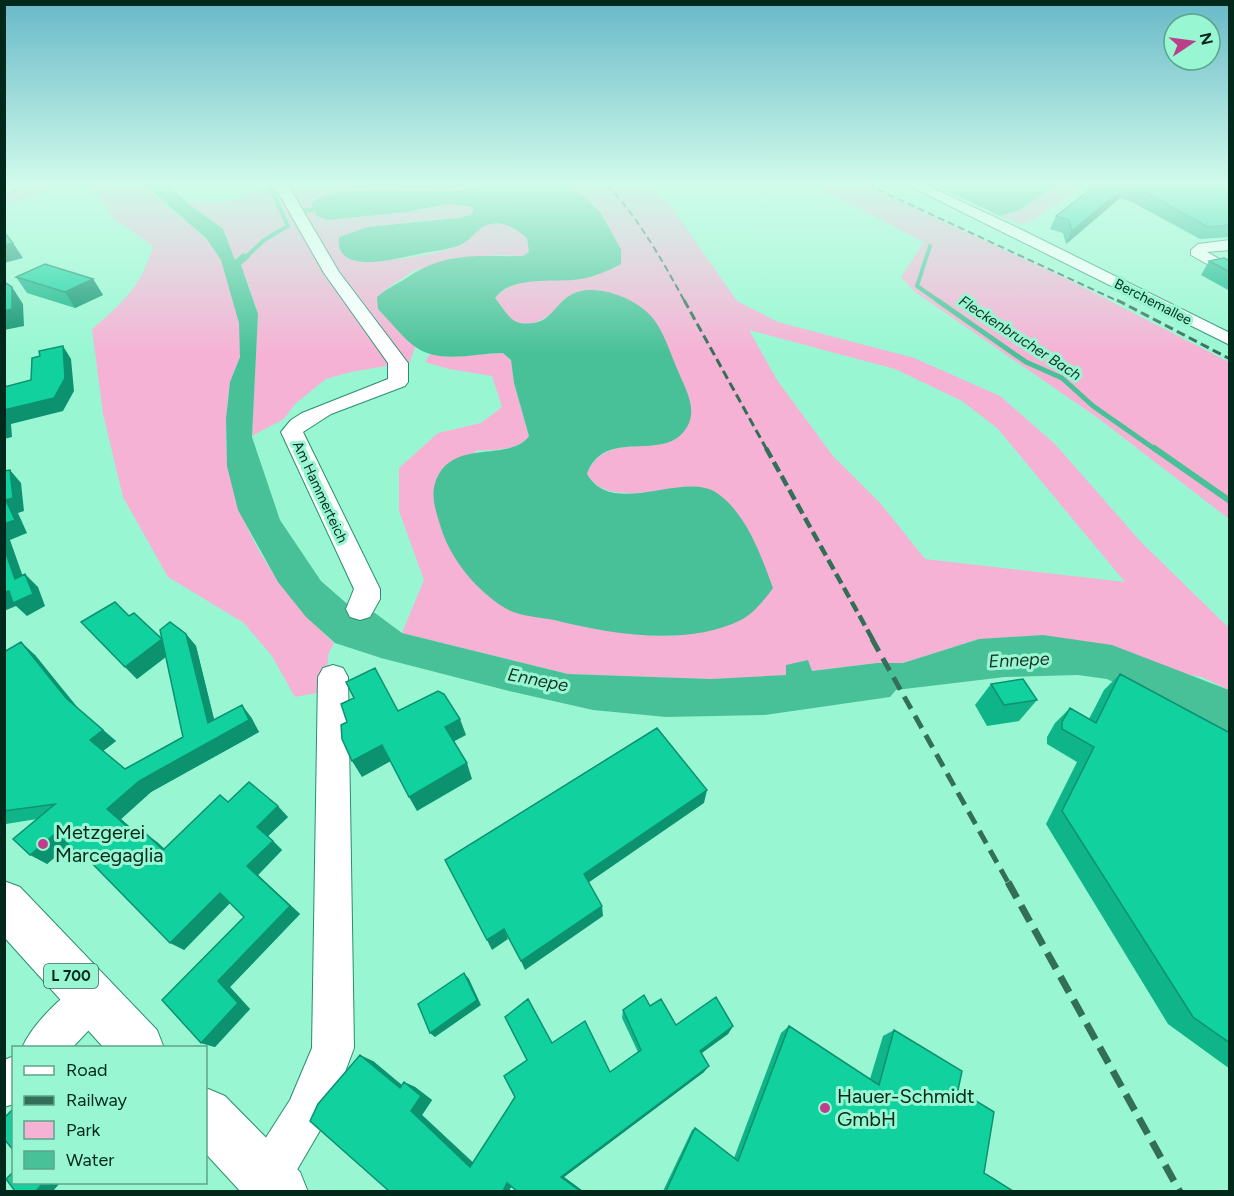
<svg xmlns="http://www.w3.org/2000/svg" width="1234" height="1196" font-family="Figtree,sans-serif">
	<rect width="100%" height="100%" fill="#98f7d2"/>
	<!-- green -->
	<path fill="#f6b2d5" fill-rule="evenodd" d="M29,185H64L5,205L4,193Z
		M85,185H145C168,212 202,226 220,258C235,284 243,325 240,355C239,364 233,372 231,381C228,392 227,405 227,417C219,506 271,584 334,643L328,655L327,691L295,697L272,656L244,623L168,577L123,497L103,414L92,329C123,303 142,285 153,246L113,218L101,198Z
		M266,185L317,188L339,185H479C431,198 381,187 333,194L336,220L426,209L448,204L470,206L474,210L471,215L458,218L410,222L356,231L360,262C385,262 438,255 460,245C472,240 477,227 490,224C504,221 517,229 527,238L529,252L523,256L496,255L415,270L386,289L378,309L415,347L410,362L351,372L326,379L295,404L284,419L252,436L258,314L245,275L235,260L223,229L186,202L221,203L240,199L242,194L268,189Z
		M565,185H648L672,208L737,301L778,322L914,358L1000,396L1055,444L1141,542L1229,628V690L1202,677L979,639L903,663H877L812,671L808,660L786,675L763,677L711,679L568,674L402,633L424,580L399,511V468L438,433L481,423L502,407L492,376L449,369L425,362L430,354L450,357L503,353L511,360L514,383L529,436C518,452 494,449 475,451L507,609L602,630L642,635L673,636L741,620L650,492C627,494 600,496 587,474C598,446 624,446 650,446L642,307L599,290L564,299C554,315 532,331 512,320C506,316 500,304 495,298C511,276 556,281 581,279L606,224C597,205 583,196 565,185ZM749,330L895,369L962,401L997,428L1125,582L925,559L881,504L833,456L777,380Z
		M813,185H862L890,197L1065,278L1229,362V519L1098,418L915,292L901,277L924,242Z
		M1055,185H1085L1035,219L1021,224L1001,216L1020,210Z"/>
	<!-- water -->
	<path fill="#49c198" d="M145,185H170L186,202L223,229L235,260L243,253L251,256L241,265L258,314L252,437L280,520L321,581L353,609L375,613L402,633L568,674L711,679L786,675V665L808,660L812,671L877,663H903L979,639L1043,635L1112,645L1229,690V736L1107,679L1078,675L1005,677L896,690L890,697L765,715L666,717L593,710L509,691L381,658L335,643L306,617L278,582L238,510L227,466L226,419L230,382L240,357L239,323L221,260L206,238Z
		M479,185H565L585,197L600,212L621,249V264C608,271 596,276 581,279C556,283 510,275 495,298C502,306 509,321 520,323C550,327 552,307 569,296C593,280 640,299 655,321C665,335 671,355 678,371C685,388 698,409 687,427C665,465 605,425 587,474C613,519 683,470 717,493C747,514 761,556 773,588C765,599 754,613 741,620C687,647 610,634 554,620C539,617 518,616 505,608C477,591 451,560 441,528C436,511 430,497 436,480C453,437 510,463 529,436L514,383L511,360L503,353C475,353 439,365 414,346C401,336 390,321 378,309L377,297C386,289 395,285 405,279C446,251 475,257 523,256L529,252L527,238C517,229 504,221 490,224C477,227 472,240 460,245C448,250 432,251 419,254C398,258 334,277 339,237L368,227L458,218L471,215L474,210L470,206L448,204L406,212L328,220L317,216L311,205C325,181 432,195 461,190C467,189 473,187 479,185Z
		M935,185H1055L1020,210L1000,216Z"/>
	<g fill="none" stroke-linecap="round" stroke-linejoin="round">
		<!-- stream-far2 -->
		<path stroke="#49c198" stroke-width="4" d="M306,210H312
			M930,246L917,286L940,302
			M243,260L264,240L288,226L269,185"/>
		<!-- stream-far1 -->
		<path stroke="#49c198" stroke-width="5" d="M937,300L1026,362L1062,378L1093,406L1156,450"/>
		<!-- stream -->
		<path stroke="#49c198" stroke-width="6" d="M1154,448L1230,501"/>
		<!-- minor casing -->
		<g stroke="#288e6e" stroke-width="2">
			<path id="minor" d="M274,185H288L339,272L408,363V382L405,386L331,414L303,432L380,589V599L370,617L360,620L350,617L346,609L354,589L281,432L291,420L302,413L388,379V363L324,273Z
				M908,185H926L1018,228L1230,333V345Z
				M1230,240V250L1207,252L1230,265V277L1191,255V250L1198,244Z
				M333,665L343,668L348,677L354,1048L329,1115L284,1192H250L244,1177L251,1161L290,1100L312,1048L318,677L323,668Z
				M91,979L105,985L111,999L105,1013L72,1048H22C32,1024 67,989 91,979Z
				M14,1056V1104L4,1107V1060Z"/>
		</g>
		<!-- major casing -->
		<g stroke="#288e6e" stroke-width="2">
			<path id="major" d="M4,185H24L4,194Z
				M4,881L20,887L157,1030L164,1048H104L4,937Z
				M206,1088L225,1096L300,1172L308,1192H241L206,1154Z"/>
		</g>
		<!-- minor -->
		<use href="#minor" fill="#fff" fill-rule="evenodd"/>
		<!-- major -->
		<use href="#major" fill="#fff" fill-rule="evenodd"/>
		<!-- rail-far4 -->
		<path stroke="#336e59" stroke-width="2" stroke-dasharray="7 4" stroke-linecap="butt" d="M607,185C640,220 662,260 685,302
			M868,185L1120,302"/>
		<!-- rail-far3 -->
		<path stroke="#336e59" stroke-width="3" stroke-dasharray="9 4.5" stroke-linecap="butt" d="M684,300L767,450
			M1117,300L1230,359"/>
		<!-- rail-far2 -->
		<path stroke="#336e59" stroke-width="4.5" stroke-dasharray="11 5" stroke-linecap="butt" d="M766,448L873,640"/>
		<!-- rail-far1 -->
		<path stroke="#336e59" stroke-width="5" stroke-dasharray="14 8" stroke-linecap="butt" d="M872,639L1009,884"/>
		<!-- rail -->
		<path stroke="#336e59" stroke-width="7" stroke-dasharray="18 9" stroke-linecap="butt" d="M1008,882L1180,1192"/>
	</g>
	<!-- wall -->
	<path fill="#0fb488" d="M1096,185H1230V237L1200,239L1132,202L1120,198L1066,244L1063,233L1050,229L1056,216Z
		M1209,261H1230V291L1201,275Z
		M16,277L93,279L103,295L75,308L27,293Z
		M129,616L162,639L186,634L196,646L214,720L251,717L259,732L151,792L121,819L140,836L157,842L164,849L228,802L288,817L268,836L282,850L258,875L300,914L230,987L250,1009L215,1047L201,1043L244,917L230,903L184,950L89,859L76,852L69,845L47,864L37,819L6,824L4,822V652L35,655L79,709L116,741L103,751L125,769L183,737L166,657L137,679L81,622Z
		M1120,674L1230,733V1069L1168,1024L1046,824L1077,762L1047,744V737L1055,723L1070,708L1089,719L1104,690Z
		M991,684L1037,700L1019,721L987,726L975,705Z
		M650,1006L676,1025L733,1026L728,1034L702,1053L704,1072L564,1177L583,1191H517L511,1187L509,1191H389L373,1061L402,1085L404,1082L415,1087L432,1100L422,1115L473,1163L552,1043L610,1072L638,1052L622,1018L623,1010Z
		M789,1026L870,1079L883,1036L894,1030L958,1090L984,1173L1013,1191H663L692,1130L695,1128L734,1158L781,1033Z"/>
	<!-- shaded-wall -->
	<path fill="#0c926f" d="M1126,186L1120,198L1066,244L1072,231Z
		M13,243L23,258L4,263V245Z
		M93,279L103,295L75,308L65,292Z
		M12,287L23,304L24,326L4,330V311Z
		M63,346L71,359L74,391L63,411L11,424L12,437L4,439V410Z
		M10,470L21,483L24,511L18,513L27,533L10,540L28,591L15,579L4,548V524Z
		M25,574L38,587L45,606L27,616L16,606L4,611V592Z
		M186,634L196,646L218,735L208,723Z
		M162,639L172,652L137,679L125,667Z
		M21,642L35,655L79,710L66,698Z
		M242,705L251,717L259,732L151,792L121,819L152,846L139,837L107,809L139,781Z
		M460,719L466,735L451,743L445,727Z
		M103,730L116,741L103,751L90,740Z
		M382,745L391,761L362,777L352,761Z
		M467,763L472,779L417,811L409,797Z
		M707,790L704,803L585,885L584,874Z
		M278,806L288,817L267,837L257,827Z
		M144,832L157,842L176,859L163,850Z
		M56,833L72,843L47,864L30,855Z
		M273,841L282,850L258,875L300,914L230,987L250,1009L215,1047L201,1043L218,981L290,906L247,866Z
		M79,850L92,861L76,852Z
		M220,893L232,901L184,950L170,943Z
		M602,906L603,916L525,970L521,961Z
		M504,929L508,939L492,950L487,940Z
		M464,973L469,979L481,1005L435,1037L430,1033Z
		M733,1026L728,1034L696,1057L700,1051Z
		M360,1055L373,1061L411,1093L400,1088Z
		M709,1066L704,1072L564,1177L583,1191H580L561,1177Z
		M404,1082L415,1087L432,1100L422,1115L479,1168L470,1167L411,1111Z
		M44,1182H61L53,1191H36Z
		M507,1183H513L509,1191H503Z"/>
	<!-- building -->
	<path fill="#11d19e" stroke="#0c926f" stroke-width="1.5" d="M1096,185H1230V225L1208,227L1139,189L1126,186L1072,231L1069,220L1056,216Z
		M4,232L13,243L4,245Z
		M1224,258L1230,261V272L1209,261Z
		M45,264L93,279L65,292L16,277Z
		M4,282L12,287V309L4,311Z
		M63,346L65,378L54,398L4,410V387L31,380L32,358L40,356L39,351Z
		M10,470L13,498L6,500L15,520L4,524V471Z
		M4,548L15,579L25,574L33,594L13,603L9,591L4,592Z
		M115,602L129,616L134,613L162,639L160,630L170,622L186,634L208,723L242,705L249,720L139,781L107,809L139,837L144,832L163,850L220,795L228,802L249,782L278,806L257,827L273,841L247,866L290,906L218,981L238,1003L201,1043L162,1000L244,917L220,893L170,943L79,850L76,852L56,833L30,855L13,839L55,804L4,811V652L21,642L66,698L103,730L90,740L125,769L183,737L162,639L125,667L81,622Z
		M375,668L398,711L438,691L444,694L460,719L445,727L467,763L409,797L382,745L352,761L342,739L341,725L347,722L341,704L354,698L346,682Z
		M1120,674L1230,733V1043L1193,1017L1062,811L1094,747L1062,729V722L1070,708L1096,723Z
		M1023,679L1037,700L1004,705L991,684Z
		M657,728L707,790L584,874L602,906L521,961L504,929L487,940L445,860Z
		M464,973L477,1000L430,1033L418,1004Z
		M644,995L650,1006L661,999L676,1025L716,997L733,1026L700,1051L709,1066L561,1177L580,1191H517L507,1183L503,1191H389L310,1121L318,1104L360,1055L400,1088L404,1082L421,1096L411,1111L470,1167L515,1097L504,1076L527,1060L505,1017L528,999L552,1043L585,1021L610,1072L641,1050L623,1010Z
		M789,1026L879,1085L894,1030L962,1071L958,1090L994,1112L984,1173L1013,1191H666L695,1128L738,1161Z
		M14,1108V1151L4,1139V1118Z
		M14,1171V1182H44L36,1191H15L6,1179Z"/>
	<!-- sky -->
	<linearGradient id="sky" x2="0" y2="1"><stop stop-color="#68b9c8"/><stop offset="0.52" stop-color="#d1fbeb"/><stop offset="1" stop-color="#d1fbeb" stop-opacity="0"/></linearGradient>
	<rect width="1234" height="353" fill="url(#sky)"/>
	<!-- markers -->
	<g fill="#bd3e8b" stroke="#98f7d2" stroke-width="2">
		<circle cx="43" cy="844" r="6"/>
		<circle cx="825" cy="1108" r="6"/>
	</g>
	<g text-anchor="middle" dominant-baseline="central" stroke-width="6" stroke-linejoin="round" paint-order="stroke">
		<!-- far-street labels -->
		<g font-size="14" fill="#00291c" stroke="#98f7d2">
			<text transform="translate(1153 302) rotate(27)">Berchemallee</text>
			<text transform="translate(320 492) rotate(65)">Am Hammerteich</text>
		</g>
		<!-- far-water labels -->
		<g font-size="15" font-style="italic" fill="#183128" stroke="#98f7d2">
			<text transform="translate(1020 338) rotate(33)">Fleckenbrucher Bach</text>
		</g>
		<!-- shield labels -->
		<rect fill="#98f7d2" stroke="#2e6753" stroke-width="1.5" x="44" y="964" width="54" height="24" rx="4.5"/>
		<g font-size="15" font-weight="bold" fill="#00291c">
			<text x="71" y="976">L 700</text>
		</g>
		<!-- water labels -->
		<g font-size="18" font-style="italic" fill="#183128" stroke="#98f7d2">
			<text transform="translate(1019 660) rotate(-3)">Ennepe</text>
			<text transform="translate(538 680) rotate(11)">Ennepe</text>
		</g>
		<!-- near-poi labels -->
		<g font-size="20" fill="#00291c" stroke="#98f7d2" text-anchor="start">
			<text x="55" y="832">Metzgerei<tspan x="55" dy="23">Marcegaglia</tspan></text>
			<text x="837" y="1096">Hauer-Schmidt<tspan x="837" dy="23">GmbH</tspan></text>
		</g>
	</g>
	<!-- border -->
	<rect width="1234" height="1196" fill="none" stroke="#00291c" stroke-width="12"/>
	<!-- legend -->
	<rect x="12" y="1046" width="195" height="138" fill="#98f7d2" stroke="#5ba589" stroke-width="1.5"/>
	<rect x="24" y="1066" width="30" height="9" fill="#ffffff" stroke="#5ba589" stroke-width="1.5"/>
	<text x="66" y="1076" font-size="18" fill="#00291c">Road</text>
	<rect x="24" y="1096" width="30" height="9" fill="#336e59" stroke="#5ba589" stroke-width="1.5"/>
	<text x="66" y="1106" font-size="18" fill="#00291c">Railway</text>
	<rect x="24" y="1121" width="30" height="18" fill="#f6b2d5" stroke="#5ba589" stroke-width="1.5"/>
	<text x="66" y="1136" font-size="18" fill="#00291c">Park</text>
	<rect x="24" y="1151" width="30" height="18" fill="#49c198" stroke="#5ba589" stroke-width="1.5"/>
	<text x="66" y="1166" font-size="18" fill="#00291c">Water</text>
	<!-- north arrow -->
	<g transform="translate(1192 42) rotate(77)"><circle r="28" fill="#98f7d2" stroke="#5ba589" stroke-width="1.5"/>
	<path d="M0-4.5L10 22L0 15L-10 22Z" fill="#bd3e8b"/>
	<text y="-9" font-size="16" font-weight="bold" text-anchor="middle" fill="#00291c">N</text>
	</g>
</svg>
